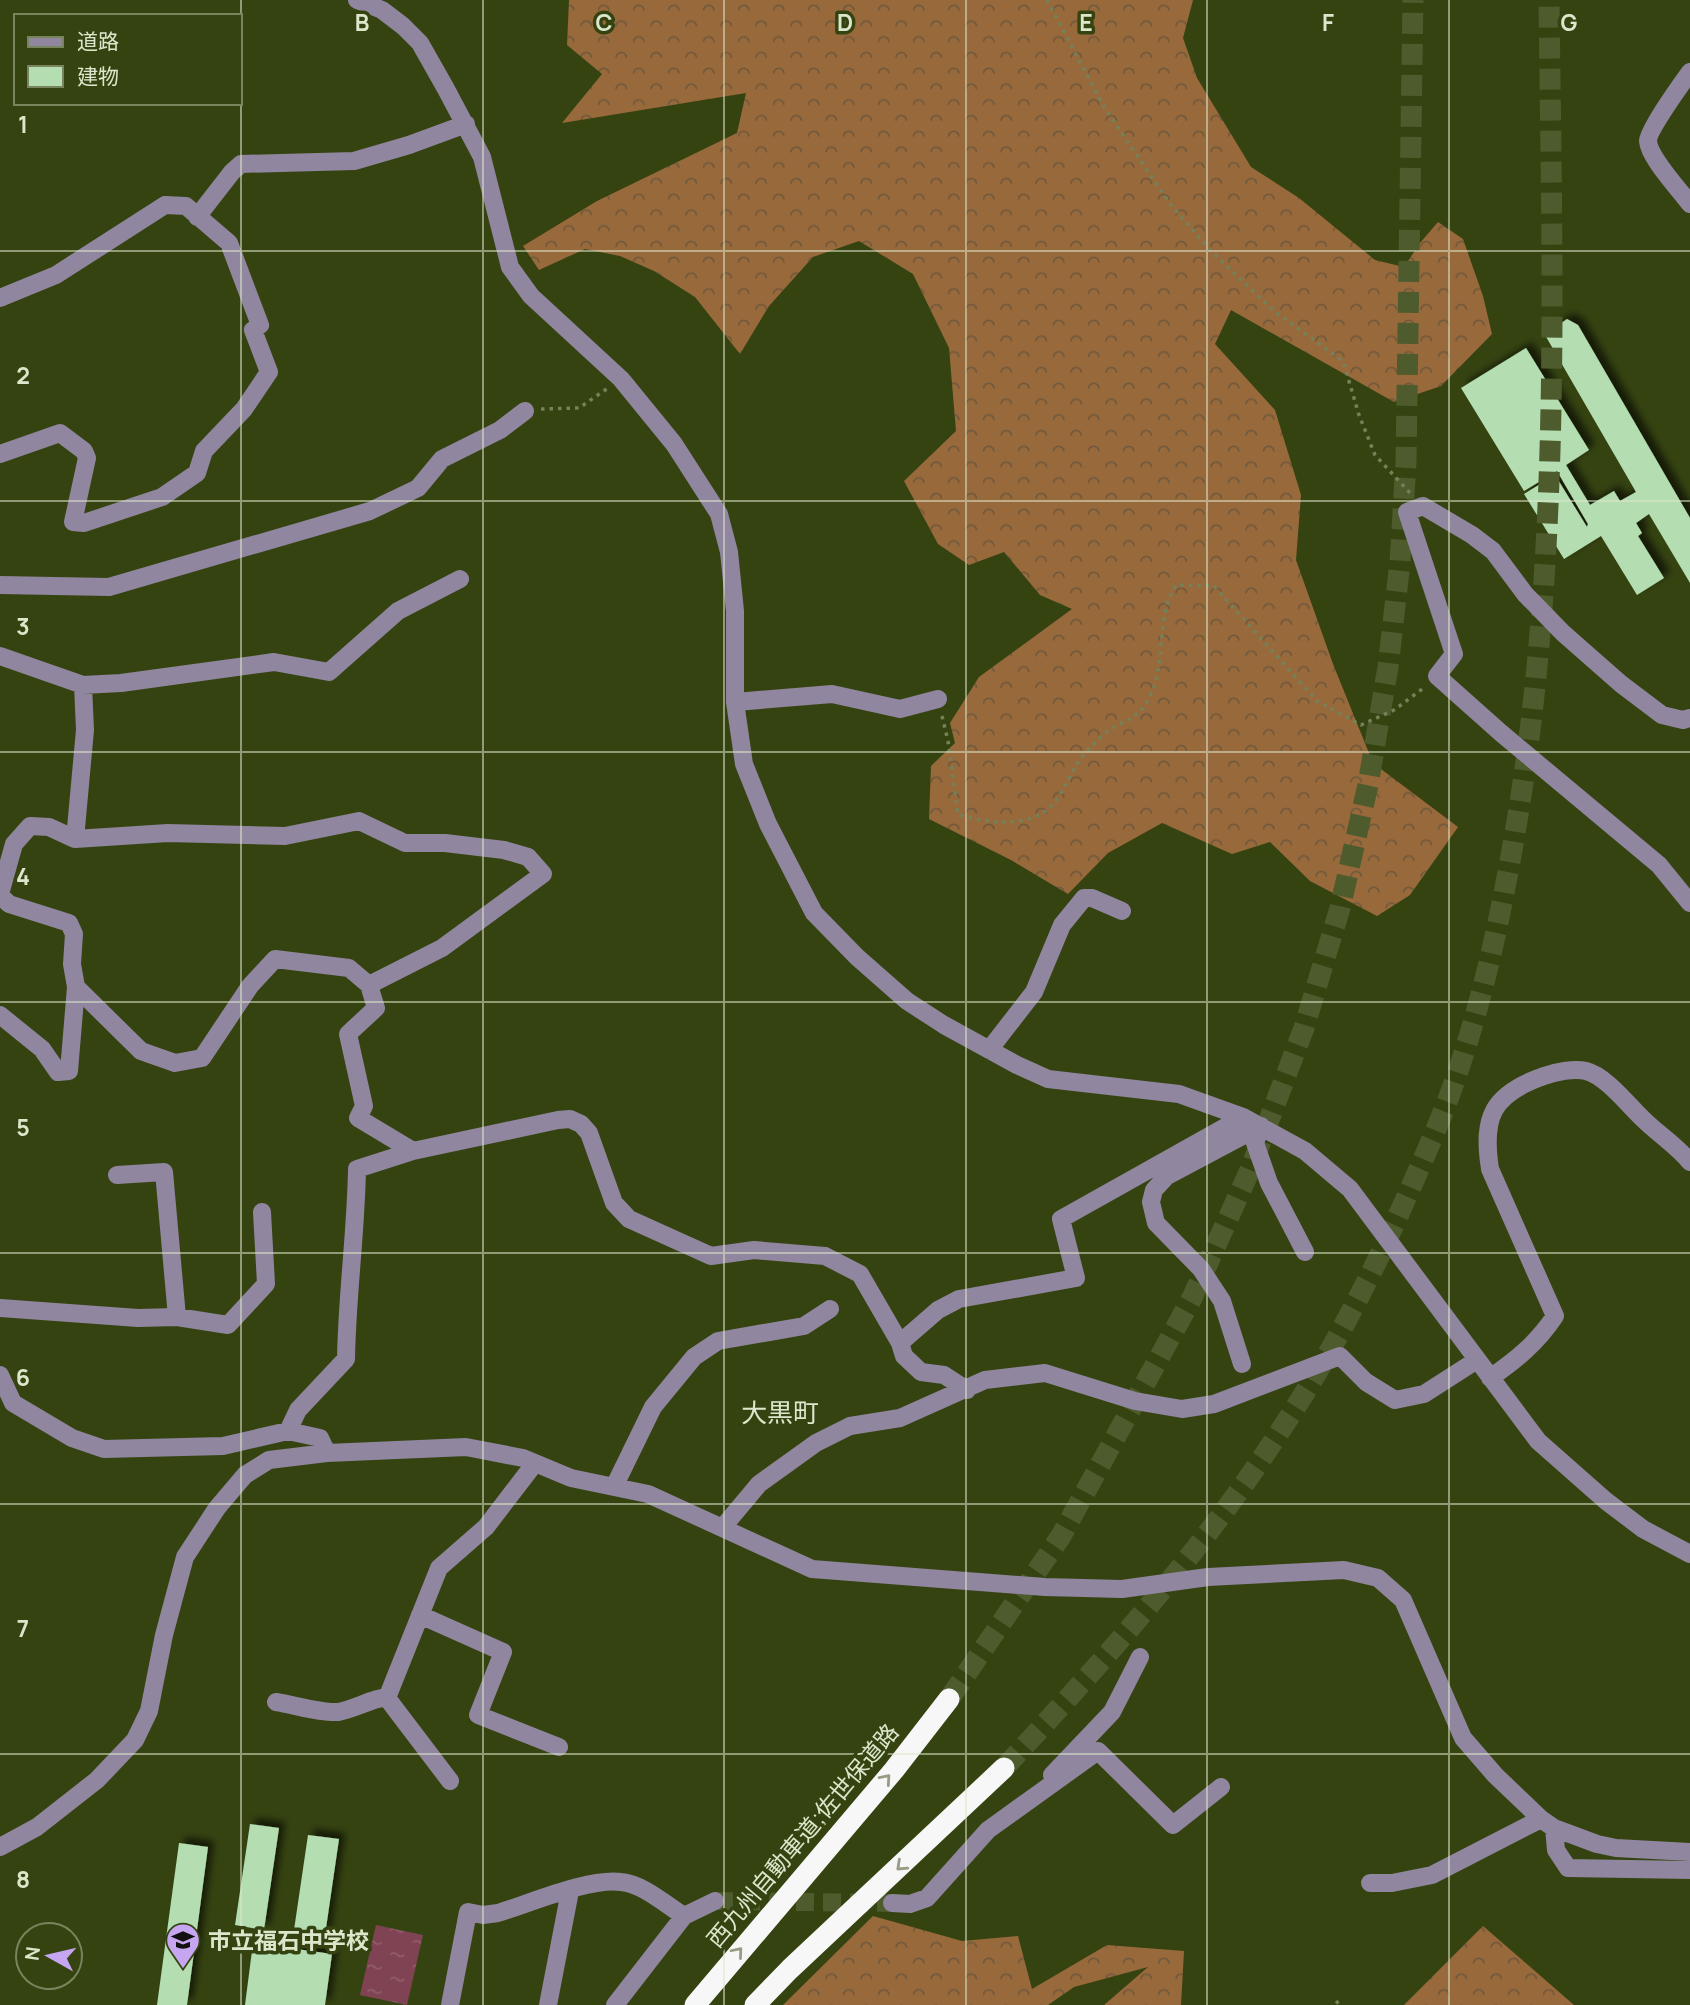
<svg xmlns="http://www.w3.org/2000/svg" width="1690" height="2005" font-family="Manrope,'Noto Sans JP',sans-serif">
	<defs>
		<pattern id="forest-crowns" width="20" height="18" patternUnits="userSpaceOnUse" patternTransform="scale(1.75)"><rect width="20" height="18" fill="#98693b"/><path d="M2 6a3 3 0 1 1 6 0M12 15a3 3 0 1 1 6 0" fill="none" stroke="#71593c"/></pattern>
		<pattern id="water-ripples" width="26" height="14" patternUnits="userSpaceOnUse" patternTransform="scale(1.75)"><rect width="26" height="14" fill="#804353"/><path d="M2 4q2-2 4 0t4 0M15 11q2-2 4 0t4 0" fill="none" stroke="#915e6a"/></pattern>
		<filter id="shadow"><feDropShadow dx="6" dy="-6" stdDeviation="3.5" flood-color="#0009"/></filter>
	</defs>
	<rect width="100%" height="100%" fill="#354311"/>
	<!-- forest -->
	<path fill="url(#forest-crowns)" d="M569,0H1193L1183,38L1197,78L1251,167L1299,198L1375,260L1404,267L1420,243L1438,222L1463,239L1483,296L1492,334L1441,386L1394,402L1231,310L1215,344L1275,410L1301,495L1296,560L1333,664L1373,763L1458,827L1410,895L1377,916L1310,881L1270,842L1232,854L1162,823L1108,853L1068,894L1011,860L929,819L931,766L955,743L950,723L979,677L1072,609L1040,595L1004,552L969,565L938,544L904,481L956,431L949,348L913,274L859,241L813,257L769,306L740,354L695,297L654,271L620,256L585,249L539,270L523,246L597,201L737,133L746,93L562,123L602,74L567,45Z
		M873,1916L962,1941L1018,1936L1032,1989L1107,1945L1184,1951L1181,2005H1104L1148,1967L1074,1987L1048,2005H783Z
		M1483,1926L1574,2005H1404Z"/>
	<!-- water -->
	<path fill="url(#water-ripples)" d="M376,1925L423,1935L407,2005L360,1995Z"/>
	<!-- building -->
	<path fill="#b4deb2" filter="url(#shadow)" d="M1567,319L1578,325L1690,518V583L1649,514L1636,523L1642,533L1638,536L1664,578L1637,595L1601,536L1564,559L1524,494L1555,475L1587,527L1588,524L1557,471L1524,491L1461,388L1526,348L1589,450L1566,465L1590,505L1614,491L1620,501L1636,492L1545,335Z
		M250,1824L279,1828L264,1930L235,1925Z
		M308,1835L339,1839L325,1935L294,1930Z
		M179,1843L208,1847L187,2005H157Z
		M253,1943L332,1954L325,2005H245Z"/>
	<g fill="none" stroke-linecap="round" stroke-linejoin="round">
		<!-- minor-tunnel -->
		<path stroke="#4e5b2d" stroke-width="18" stroke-dasharray="18 9" stroke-linecap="butt" d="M715,1901L892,1903"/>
		<!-- highway-tunnel -->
		<path stroke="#4e5b2d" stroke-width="21" stroke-dasharray="21 10" stroke-linecap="butt" d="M949,1699L1061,1536L1192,1298L1250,1170L1304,1028L1340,908L1368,785L1388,667L1400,562L1406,462L1413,0
			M1004,1768C1104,1660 1204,1550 1284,1425C1332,1353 1372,1275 1407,1196C1425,1155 1444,1114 1458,1071C1485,992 1502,909 1516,827C1562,554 1552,276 1549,0"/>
		<!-- path -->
		<path stroke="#758158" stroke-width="3.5" stroke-dasharray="3.5 5" stroke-linecap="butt" d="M1047,0L1104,107L1171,205L1211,251L1274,311L1343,361L1359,415L1375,455L1410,493
			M541,409L579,408L608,388
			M942,716L948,741L958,814C986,824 1037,830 1057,799C1070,780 1074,762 1092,746C1097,741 1102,735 1108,731C1128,718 1140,719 1151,694C1167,659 1155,618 1176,585L1214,586L1317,701L1361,725L1394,710L1425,687
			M1336,2001L1340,2005"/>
		<!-- minor -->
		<path stroke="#90869f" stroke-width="18" d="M357,0L382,10L403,26L420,43L446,89L482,157L510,267L531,296L621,379L674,444L719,514L729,552L735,611V702L744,764L768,824L814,913L857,957L907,1001L944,1025L1017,1065L1048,1079L1179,1094L1243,1117L1305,1151L1350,1189L1538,1441L1606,1501L1643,1529L1690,1554
			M1690,72C1682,83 1648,130 1648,141C1649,158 1680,190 1690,204
			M197,217L232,172L241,164L354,161L409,145L466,124
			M0,298L56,275L165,205L186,206L229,243L260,325L253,330L269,372L244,409L204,451L197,473L162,497L84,523L73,522L87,458L84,451L60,433L0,454
			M0,585L109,587L370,511L418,488L442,459L500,430L525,411
			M0,656L83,685L121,683L274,662L329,672L398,611L460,579
			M735,702L832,694L900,709L938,699
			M1690,718L1683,720L1662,715L1621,684L1563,633L1525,594L1493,551L1472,535L1423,506L1407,512L1454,654L1437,676L1501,733L1659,865L1690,903
			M75,839L85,730L83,685
			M0,894L14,844L30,826L49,827L75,839L168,833L285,836L359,821L405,843H445L504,850L528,857L543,874L442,948L369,985
			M0,895L9,904L69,923L74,934L72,964L76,987L69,1071L58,1072L42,1049L0,1015
			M76,987L141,1051L175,1063L202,1058L250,986L275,959L349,968L369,985L376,1008L348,1034L364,1106L358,1118L413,1151
			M989,1050L1034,992L1062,925L1084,898H1092L1122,911
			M1261,1126L1255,1143L1269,1183L1305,1252
			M117,1175L164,1172L177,1317
			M0,1308L138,1318L177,1317L228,1325L266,1284L262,1212
			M900,1343L938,1310L959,1299L1076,1278L1061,1219L1243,1117
			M1242,1364L1222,1301L1201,1269L1156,1223L1151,1202L1154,1190L1167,1176L1261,1126
			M0,1375L13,1403L72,1438L104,1449L223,1446L288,1431L320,1438L327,1453
			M1490,1378C1516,1360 1537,1343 1555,1316L1490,1169C1482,1117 1492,1094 1544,1076C1555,1072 1574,1068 1586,1071C1606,1076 1628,1105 1643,1119C1658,1134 1676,1145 1690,1162
			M288,1431L298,1410L346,1359C347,1295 356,1232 357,1169L413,1151L558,1120L570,1119L581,1124L589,1133L614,1203L629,1219L711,1256L754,1250L825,1256L860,1274L900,1343L904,1356L921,1372L944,1375L967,1390
			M614,1487L653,1407L694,1357L718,1341L804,1326L830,1309
			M723,1527L759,1484L816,1443L850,1426L900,1418L985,1380L1045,1373L1135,1401L1182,1409L1214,1404L1340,1356L1366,1382L1395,1400L1424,1394L1477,1360
			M420,1615L503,1652L478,1715L559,1747
			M387,1698L450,1781
			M276,1702C295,1705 319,1713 338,1712C352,1710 378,1696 387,1698L439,1568L486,1527L535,1463
			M1052,1775L1112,1712L1140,1657
			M1554,1828L1556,1850L1568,1868L1690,1870
			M0,1847L37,1827L97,1780L135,1740L149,1711L164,1635L185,1557L217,1508L245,1475L269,1460L327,1453L466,1447L523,1458L571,1478L648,1494L812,1569L1045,1587L1122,1589L1208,1577L1344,1570L1378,1578L1403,1600L1463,1738L1495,1775L1541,1819L1554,1828L1597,1844L1616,1848L1690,1852
			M1370,1883H1392L1432,1875L1541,1819
			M892,1903L910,1904L927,1898L988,1830L1098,1751L1173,1825L1221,1787
			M450,2005L468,1912L483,1915L498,1913C531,1903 588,1878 621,1882C643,1884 665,1904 684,1916
			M548,2005L570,1891
			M615,2005L684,1916L715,1901"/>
		<!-- highway -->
		<path stroke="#f7f7f7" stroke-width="21" d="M695,2005L894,1770L949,1699
			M755,2005L790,1969L1004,1768"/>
	</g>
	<!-- one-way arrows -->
	<defs><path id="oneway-chevron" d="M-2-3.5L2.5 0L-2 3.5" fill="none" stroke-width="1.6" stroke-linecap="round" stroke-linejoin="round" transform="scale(1.75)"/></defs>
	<g stroke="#969d84">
		<use href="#oneway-chevron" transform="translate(886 1779) rotate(-49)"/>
		<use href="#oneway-chevron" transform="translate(901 1866) rotate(137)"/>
		<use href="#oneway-chevron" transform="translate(738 1952) rotate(-50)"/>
	</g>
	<!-- grid -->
	<path fill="none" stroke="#dce6cb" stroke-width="2" stroke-opacity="0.55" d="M241,0V2005M483,0V2005M724,0V2005M966,0V2005M1207,0V2005M1449,0V2005M0,251H1690M0,501H1690M0,752H1690M0,1002H1690M0,1253H1690M0,1504H1690M0,1754H1690"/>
	<!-- icons -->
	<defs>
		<g id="school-pin" transform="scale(1.75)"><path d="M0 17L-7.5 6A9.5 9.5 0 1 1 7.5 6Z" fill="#c6a6f0" stroke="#354311"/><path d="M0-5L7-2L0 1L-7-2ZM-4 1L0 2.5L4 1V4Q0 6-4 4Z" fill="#111"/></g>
	</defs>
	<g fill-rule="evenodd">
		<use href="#school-pin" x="183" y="1940"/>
	</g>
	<g text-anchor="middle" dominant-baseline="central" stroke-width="7" stroke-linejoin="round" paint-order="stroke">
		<!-- street labels -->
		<g font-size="23" fill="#dce6cb" stroke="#354311">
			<text transform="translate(802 1835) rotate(-50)">西九州自動車道;佐世保道路</text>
		</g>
		<!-- poi labels -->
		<g font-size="23" font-weight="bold" fill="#dce6cb" stroke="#354311" text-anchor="start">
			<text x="208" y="1940">市立福石中学校</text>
		</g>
		<!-- quarter labels -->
		<g font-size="26" fill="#dce6cb" stroke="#354311">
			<text x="780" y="1412">大黒町</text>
		</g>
	</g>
	<g font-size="23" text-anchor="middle" font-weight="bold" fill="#dce6cb" stroke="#354311" stroke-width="7" stroke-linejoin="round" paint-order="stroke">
		<text x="362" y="31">B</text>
		<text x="604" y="31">C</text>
		<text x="845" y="31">D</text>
		<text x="1086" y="31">E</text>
		<text x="1328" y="31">F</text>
		<text x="1569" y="31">G</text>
		<text x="23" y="133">1</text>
		<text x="23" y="384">2</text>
		<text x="23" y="635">3</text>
		<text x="23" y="885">4</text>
		<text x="23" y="1136">5</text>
		<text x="23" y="1386">6</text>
		<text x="23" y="1637">7</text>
		<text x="23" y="1888">8</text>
	</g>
	<!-- legend -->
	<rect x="14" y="14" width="228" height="91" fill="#354311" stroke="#78845b" stroke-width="2"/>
	<rect x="28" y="37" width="35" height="10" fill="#90869f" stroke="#78845b" stroke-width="2"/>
	<text x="77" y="49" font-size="21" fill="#dce6cb">道路</text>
	<rect x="28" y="66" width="35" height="21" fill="#b4deb2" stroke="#78845b" stroke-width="2"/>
	<text x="77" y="84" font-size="21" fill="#dce6cb">建物</text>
	<!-- north arrow -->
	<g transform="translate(49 1956) rotate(278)"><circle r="33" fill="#354311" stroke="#78845b" stroke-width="2"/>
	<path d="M0-5L12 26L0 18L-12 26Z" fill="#c6a6f0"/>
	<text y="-10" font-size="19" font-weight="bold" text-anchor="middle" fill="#dce6cb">N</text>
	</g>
</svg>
